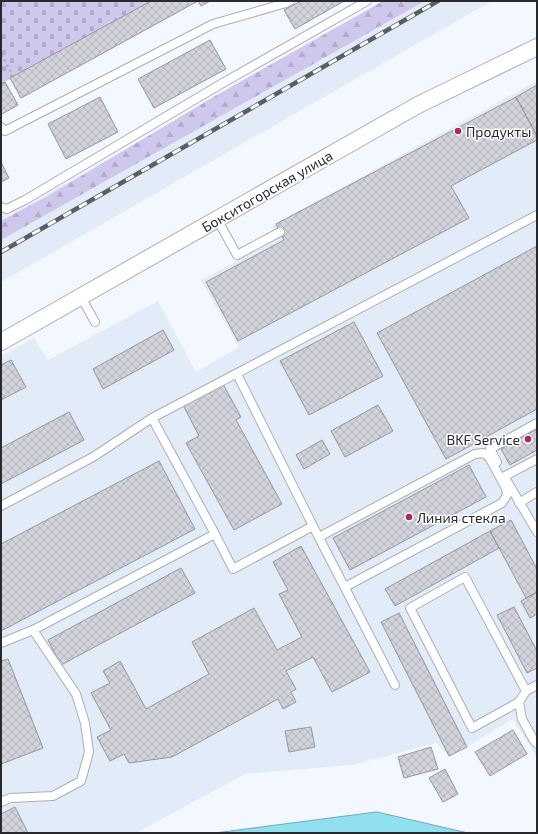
<svg xmlns="http://www.w3.org/2000/svg" width="538" height="834" font-family="'Exo 2',sans-serif">
	<defs>
		<pattern id="forest-firs" width="22" height="20" patternUnits="userSpaceOnUse"><rect width="22" height="20" fill="#d0c7ed"/><path d="M5 1l3.5 6h-7zM16 11l3.5 6h-7z" fill="#b3abcb"/></pattern>
		<pattern id="cemetery-stones" width="16" height="16" patternUnits="userSpaceOnUse"><rect width="16" height="16" fill="#d0c7ed"/><path d="M2 7V4a2 2 0 0 1 4 0v3zM10 15v-3a2 2 0 0 1 4 0v3z" fill="#b3abcb"/></pattern>
		<pattern id="building-cross-hatch" width="8" height="8" patternUnits="userSpaceOnUse"><rect width="8" height="8" fill="#d1d2da"/><path d="M0 0l8 8M0 8l8-8" fill="none" stroke="#b3b4bb"/></pattern>
	</defs>
	<rect width="100%" height="100%" fill="#f3f8ff"/>
	<!-- built -->
	<path fill="#e2ecf9" d="M385,1H492L1,282V212L10,215Z
		M537,81V758L513,719L467,747L449,756L436,743L353,765L245,774L136,833H1V356L34,338L48,360L158,301L196,372L239,347L201,280L278,239L271,226Z"/>
	<!-- forest -->
	<path fill="url(#forest-firs)" d="M383,1H425L1,240V221L46,197L215,96Z"/>
	<!-- cemetery -->
	<path fill="url(#cemetery-stones)" d="M1,1H151L1,84Z"/>
	<!-- water -->
	<path fill="#91e0f1" stroke="#72a9b6" d="M377,812L468,833H215L376,812Z"/>
	<!-- building -->
	<path fill="url(#building-cross-hatch)" stroke="#96979e" d="M151,1H198L21,98L10,78Z
		M198,1H210L201,6Z
		M301,1H344L295,29L284,10Z
		M210,40L226,69L154,108L138,79Z
		M5,82L18,105L2,114L1,113V84Z
		M537,85V136L516,97Z
		M100,97L118,132L66,159L48,124Z
		M516,97L537,136V140L451,186L469,218L238,341L206,282L284,240L276,224Z
		M1,162L9,178L1,182Z
		M537,246V409L446,459L377,333Z
		M354,322L383,376L309,415L280,361Z
		M163,330L174,350L103,389L93,369Z
		M11,360L26,387L1,400V365Z
		M223,384L241,417L236,420L282,504L234,530L186,443L199,436L183,405Z
		M378,405L393,431L345,457L331,431Z
		M69,412L84,440L1,484V448Z
		M537,429V450L510,465L501,449Z
		M322,440L330,454L304,469L296,455Z
		M159,461L195,529L1,631V544Z
		M469,465L486,497L350,570L333,538Z
		M511,520L537,569V592L526,598L490,531Z
		M490,531L499,548L395,606L385,589Z
		M301,546L370,672L332,692L313,657L286,671L296,689L291,692L296,702L283,709L278,699L172,757L129,763L124,754L110,761L97,737L111,730L91,693L110,683L103,671L120,661L146,709L209,674L192,642L254,608L277,650L302,637L279,594L288,590L273,562Z
		M181,568L195,593L61,665L48,640Z
		M537,592V614L530,618L521,601Z
		M514,607L537,651V668L527,673L497,615Z
		M399,613L467,747L449,756L381,622Z
		M8,659L43,748L1,764V661Z
		M311,727L315,747L289,752L285,731Z
		M513,730L527,754L490,776L475,752Z
		M431,747L438,769L404,778L398,757Z
		M445,769L458,794L443,802L429,778Z
		M15,807L28,833H1V814Z"/>
	<g fill="none" stroke-linecap="round" stroke-linejoin="round">
		<!-- service casing -->
		<g stroke="#aaafb5" stroke-width="10">
			<path id="service" d="M1,127L5,131L213,24L286,3L290,1
				M1,207L7,209L25,200L221,84L367,1
				M217,219L237,255L280,232
				M81,297L95,322
				M237,374L313,526L395,685
				M497,462L490,449L537,423
				M505,476L537,459
				M507,481L537,532
				M519,503L537,492
				M1,506L93,457L152,418L537,215
				M215,534L233,569L313,526
				M319,537L475,454L483,453L489,457L506,488L507,495L502,503L345,587
				M1,643L33,630L215,534L152,418
				M537,685L526,691L519,702L522,719L533,739L537,744
				M519,702L472,728L410,608L465,577L526,691
				M1,802L10,798L53,796L81,781L89,752L85,723L76,694L33,630"/>
		</g>
		<!-- minor casing -->
		<g stroke="#aaafb5" stroke-width="18">
			<path id="minor" d="M1,342L418,105L537,47"/>
		</g>
		<!-- path -->
		<path stroke="#b1b5bb" stroke-width="2.5" stroke-dasharray="3 3" stroke-linecap="butt" d="M1,54L11,72"/>
		<!-- service -->
		<use href="#service" stroke="#fff" stroke-width="8"/>
		<!-- minor -->
		<use href="#minor" stroke="#fff" stroke-width="16"/>
		<!-- rail casing -->
		<g stroke="#5c5e62" stroke-width="4.5">
			<path id="rail" d="M1,252L438,1"/>
		</g>
		<!-- rail -->
		<use href="#rail" stroke="#fff" stroke-width="3" stroke-dasharray="9" stroke-linecap="butt"/>
	</g>
	<!-- markers -->
	<g fill="#b02461" stroke="#fff" stroke-width="1.5">
		<circle cx="458" cy="131" r="4"/>
		<circle cx="528" cy="439" r="4"/>
		<circle cx="409" cy="517" r="4"/>
	</g>
	<g text-anchor="middle" dominant-baseline="central" stroke-width="3" stroke-linejoin="round" paint-order="stroke">
		<!-- poi labels -->
		<g font-size="14" fill="#28292c" stroke="#fff" text-anchor="start">
			<text x="466" y="131">Продукты</text>
			<text x="520" y="439" text-anchor="end">BKF Service</text>
			<text x="417" y="517">Линия стекла</text>
		</g>
		<!-- street labels -->
		<g font-size="14" fill="#28292c" stroke="#fff">
			<text transform="translate(267 191) rotate(-30)">Бокситогорская улица</text>
		</g>
	</g>
	<!-- border -->
	<rect width="538" height="834" fill="none" stroke="#28292c" stroke-width="4"/>
</svg>
